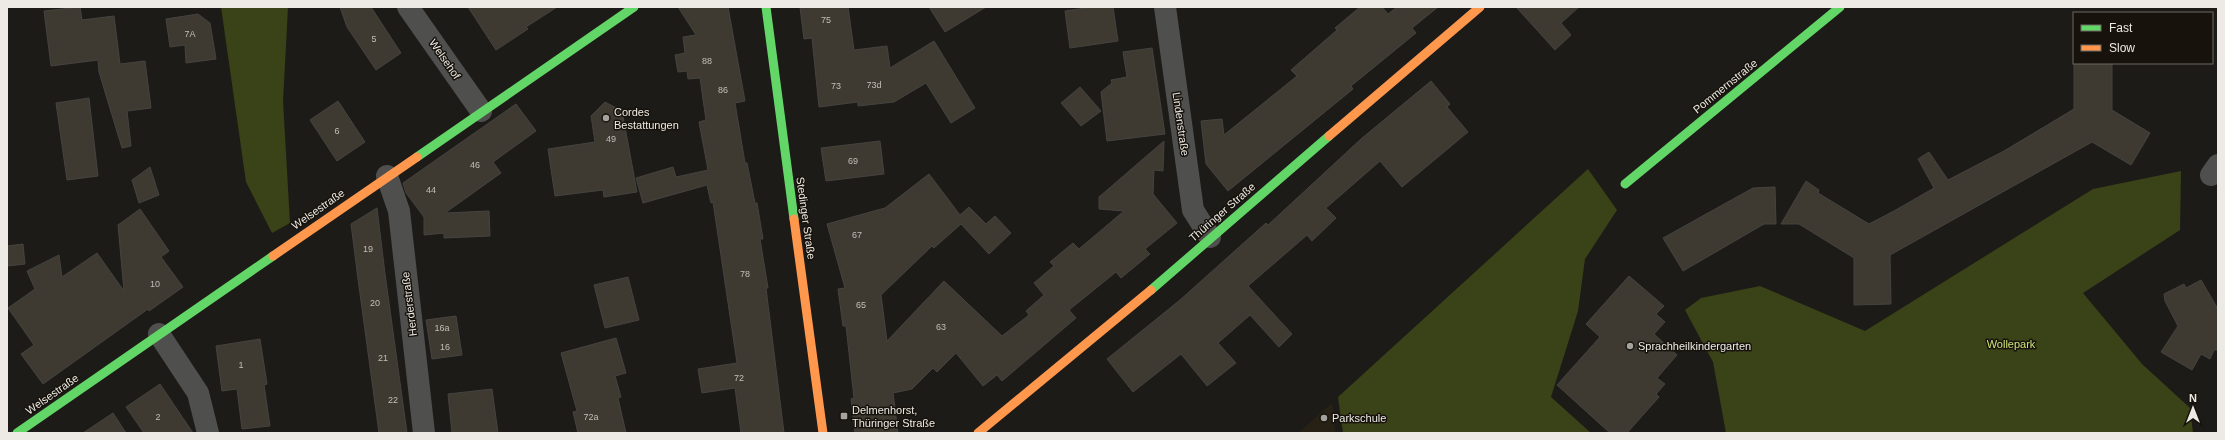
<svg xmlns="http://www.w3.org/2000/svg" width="2225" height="440" font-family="Helvetica,sans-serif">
	<rect width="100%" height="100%" fill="#1d1b18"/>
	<!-- built -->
	<path fill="#272015" d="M1332,403L1336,433H1298Z"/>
	<!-- green -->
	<path fill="#3a4317" d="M221,7H288L283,101L290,223L272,233L246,182Z
		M1588,169L1617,210L1585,259L1578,311L1551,397L1591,433H1343L1338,397Z
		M2181,171L2180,230L2083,293L2142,364L2190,408L2193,433H1726L1713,362L1685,310L1701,298L1760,286L1865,331L2093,189Z"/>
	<!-- building -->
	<path fill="#3f3a31" stroke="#454340" d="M80,7L82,20L114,16L120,64L145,61L151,108L127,111L131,146L122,148L99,72L98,60L51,66L44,11Z
		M340,7H371L401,53L376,70L347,27Z
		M468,7H557L526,27L528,29L496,50Z
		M678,7H728L745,101L735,103L745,163H747L755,203H757L763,239H760L768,288H766L784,433H741L735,388L702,393L698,369L737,363L713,202L711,203L707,185L643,203L636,178L673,167L676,177L708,170L699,122L706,120L700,78L688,79L687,71L678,72L675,55L685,53L683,37L696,35Z
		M800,7H848L854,50L887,46L890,68L934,41L975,108L951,123L926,83L894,102L858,106V102L819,107L812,38L804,39Z
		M929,7H986L945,32Z
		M1092,7H1113L1118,41L1070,48L1065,11Z
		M1360,7H1382L1388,14L1397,7H1438L1412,28L1416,33L1351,86L1353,89L1228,191L1206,164L1201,121L1222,119L1224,135L1297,76L1291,70L1337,30L1335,28Z
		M1516,7H1579L1561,23L1571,35L1555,50Z
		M198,14L210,23L216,59L186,63L185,45L170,47L166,19Z
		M1152,48L1165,134L1107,141L1101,92L1112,83L1111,80L1127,77L1123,52Z
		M2074,63H2112V110L2150,133L2131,165L2092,142L1890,255L1891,304L1854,305V258L1799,224H1781L1806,181L1819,190L1818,193L1869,224L1894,211L1934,188L1918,159L1929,152L1948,180L2004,151L2074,109Z
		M1431,81L1450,104L1447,107L1468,132L1402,187L1380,161L1326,208L1336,218L1312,241L1307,235L1248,286L1292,334L1279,347L1250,315L1218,343L1236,363L1207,386L1181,354L1133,392L1107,359L1180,300L1266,223L1268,225L1361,139Z
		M1080,87L1101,111L1081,126L1061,103Z
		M89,98L98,176L67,180L56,103Z
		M338,101L365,142L337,161L310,120Z
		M605,102L622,111L637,192L604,197L603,190L555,196L548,149L595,142L591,116Z
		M516,104L536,131L493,162L501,173L445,213L489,211L490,236L444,238V233L424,235V217L406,193L403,183Z
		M880,141L884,174L826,181L821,148Z
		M1164,141L1163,171L1154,170L1153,194L1177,223L1145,249L1150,254L1121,278L1116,272L1069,310L1076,318L1002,381L997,375L983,386L956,353L937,372L933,368L912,389L893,393L898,433H855L851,399L854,398L846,326H843L838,289L845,288L827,224L885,208L929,174L960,215L969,207L986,224L995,216L1011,233L989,254L961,224L934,248L932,246L881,295L887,341L944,281L1002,336L1029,315L1026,311L1044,295L1034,283L1054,266L1050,262L1073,243L1079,249L1124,211L1099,209V197Z
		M150,167L159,195L139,203L132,180Z
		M1775,187L1776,224H1764L1683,271L1663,238L1753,188Z
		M377,208L385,274L407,433H379L358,279L351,224Z
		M140,209L169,251L161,257L183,287L149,311L148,309L43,384L21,354L34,345L8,308L35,289L27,271L59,255L62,277L97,253L124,291L118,225Z
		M23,244L25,264L7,266V246Z
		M1629,276L1664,306L1656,314L1665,322L1654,334L1677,355L1657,378L1665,384L1656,394L1659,397L1627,433H1610L1557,385L1600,337L1586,324Z
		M628,277L639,320L605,328L594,285Z
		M2201,280L2218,309V350H2214L2210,359L2201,354L2192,370L2161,352L2178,326L2165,301L2164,294L2184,284L2186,288Z
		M456,316L462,355L432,359L426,320Z
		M616,338L626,373L615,376L621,397L618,398L626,433H578L573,412L577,411L561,353Z
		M260,339L267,384L264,385L270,426L242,429L237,389L222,391L216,346Z
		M160,384L193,433H144L126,407Z
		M492,389L498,433H452L448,394Z
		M113,413L126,433H83Z"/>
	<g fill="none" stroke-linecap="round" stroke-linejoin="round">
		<!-- street -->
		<path stroke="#4f4f4e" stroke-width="22" d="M408,7L481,111
			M1165,7L1193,210L1210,237
			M2211,175L2218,165
			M387,176L399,211L424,433
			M159,334L198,393L208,433"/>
		<!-- fast -->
		<path stroke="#63d668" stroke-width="9" d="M766,7L794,219
			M417,157L634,7
			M1625,184L1840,7
			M1151,290L1329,136
			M17,433L273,256"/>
		<!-- slow -->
		<path stroke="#ff974d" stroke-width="9" d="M1329,136L1480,7
			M794,219L823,433
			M273,256L417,157
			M978,433L1151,290"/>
	</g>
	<!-- markers -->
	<g fill="#a4a29d" stroke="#17130c" stroke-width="1.5">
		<circle cx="606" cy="118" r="4"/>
		<circle cx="1630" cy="346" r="4"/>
		<rect x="840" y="412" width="8" height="8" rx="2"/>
		<circle cx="1324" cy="418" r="4"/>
	</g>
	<g text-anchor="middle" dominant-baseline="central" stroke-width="3" stroke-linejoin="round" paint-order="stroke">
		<!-- number labels -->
		<g font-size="9" fill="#c2beb8">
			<text x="826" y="20">75</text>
			<text x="190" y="34">7A</text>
			<text x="374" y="39">5</text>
			<text x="707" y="61">88</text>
			<text x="874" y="85">73d</text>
			<text x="836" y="86">73</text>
			<text x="723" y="90">86</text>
			<text x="337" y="131">6</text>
			<text x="611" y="139">49</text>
			<text x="853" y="161">69</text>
			<text x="475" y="165">46</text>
			<text x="431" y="190">44</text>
			<text x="857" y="235">67</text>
			<text x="368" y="249">19</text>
			<text x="745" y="274">78</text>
			<text x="155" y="284">10</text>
			<text x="375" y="303">20</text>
			<text x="861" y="305">65</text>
			<text x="941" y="327">63</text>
			<text x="442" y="328">16a</text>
			<text x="445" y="347">16</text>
			<text x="383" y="358">21</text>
			<text x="241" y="365">1</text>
			<text x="739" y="378">72</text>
			<text x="393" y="400">22</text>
			<text x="158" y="417">2</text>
			<text x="591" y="417">72a</text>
		</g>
		<!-- street labels -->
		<g font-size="11" fill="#edeae5" stroke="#17130c">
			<text transform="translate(445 59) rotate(55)">Welsehof</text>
			<text transform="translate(1725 86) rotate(-39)">Pommernstraße</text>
			<text transform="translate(1181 124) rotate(82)">Lindenstraße</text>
			<text transform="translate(318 209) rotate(-35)">Welsestraße</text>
			<text transform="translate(1222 212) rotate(-41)">Thüringer Straße</text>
			<text transform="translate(806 218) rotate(82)">Stedinger Straße</text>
			<text transform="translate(409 304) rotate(-97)">Herderstraße</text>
			<text transform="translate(52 394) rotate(-35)">Welsestraße</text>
		</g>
		<!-- poi labels -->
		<g font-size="11" fill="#edeae5" stroke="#17130c" text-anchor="start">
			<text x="614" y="112">Cordes<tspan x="614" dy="13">Bestattungen</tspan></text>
			<text x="1638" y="346">Sprachheilkindergarten</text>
			<text x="852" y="410">Delmenhorst,<tspan x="852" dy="13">Thüringer Straße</tspan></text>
			<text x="1332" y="418">Parkschule</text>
		</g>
		<!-- park labels -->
		<g font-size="11" fill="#cce375" stroke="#17130c">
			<text x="2011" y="344">Wollepark</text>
		</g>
	</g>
	<!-- border -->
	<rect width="2225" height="440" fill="none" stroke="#edeae5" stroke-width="16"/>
	<!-- legend -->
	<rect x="2073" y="12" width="140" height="52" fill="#17130c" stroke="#6d6963"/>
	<rect x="2081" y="25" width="20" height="6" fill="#63d668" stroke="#6d6963"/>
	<text x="2109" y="32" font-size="12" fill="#edeae5">Fast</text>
	<rect x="2081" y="45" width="20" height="6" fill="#ff974d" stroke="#6d6963"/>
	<text x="2109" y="52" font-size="12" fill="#edeae5">Slow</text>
	<!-- north arrow -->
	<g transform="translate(2193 408)" stroke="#17130c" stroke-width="3" paint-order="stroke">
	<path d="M0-3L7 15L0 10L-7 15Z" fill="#edeae5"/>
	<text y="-6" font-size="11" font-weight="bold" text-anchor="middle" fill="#edeae5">N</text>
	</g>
</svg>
